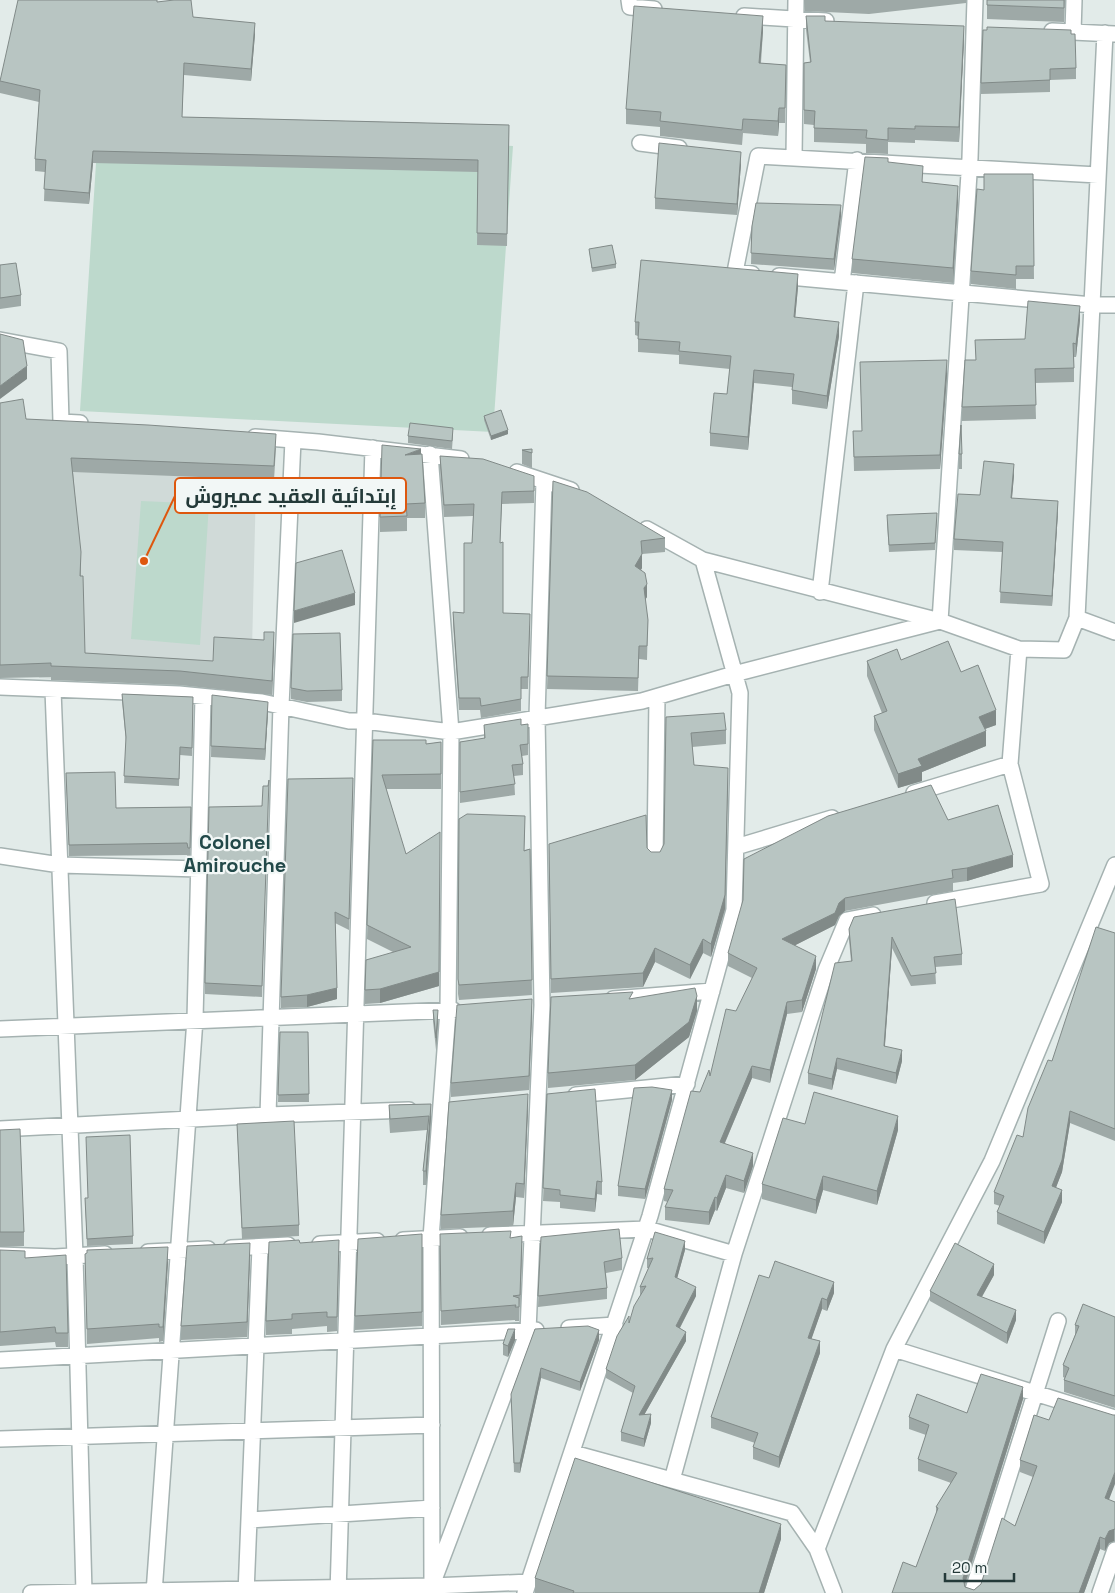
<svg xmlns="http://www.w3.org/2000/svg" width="1115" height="1593" font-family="'Space Grotesk',Cairo,sans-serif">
	<rect width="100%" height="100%" fill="#e2ebe9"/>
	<!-- built -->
	<path fill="#d0dad8" d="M28,432L257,444L251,690L39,678Z"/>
	<!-- garden -->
	<path fill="#bdd9cc" d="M99,117L513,146L493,432L80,411Z
		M141,501L209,504L200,645L131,639Z"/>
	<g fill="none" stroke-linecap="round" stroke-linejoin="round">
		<!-- minor casing -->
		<g stroke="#a5b2b1" stroke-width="18">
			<path id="minor" d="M629,0L630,7L654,9
				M744,16L826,21
				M1052,31L1114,34
				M1073,32L1074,0
				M640,143L679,148
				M794,157L796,0
				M752,274L735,272L758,156L1098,175
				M779,276L1092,305H1115
				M842,282L857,160
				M0,340L59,351L61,422L80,423
				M255,437L318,442L461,459
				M430,454L451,732L448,1010L431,1238L432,1586
				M517,472L571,490
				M703,560L940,621L1019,649
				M820,592L856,283
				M1077,618L1105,33
				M0,687L179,694L262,702L349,721H365L451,732L642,701L734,674L940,621L970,158L975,0
				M53,690L75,1256L84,1593
				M914,793L1010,764
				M736,847L832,818
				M0,856L60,865L199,869
				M655,858L657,697
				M935,903L1041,884L1010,764L1019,649L1064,650L1077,618L1115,632
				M613,999L712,991
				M0,1029L453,1010
				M576,1095L687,1084
				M268,1115L281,706L293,440
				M0,1129L268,1115L409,1110
				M490,1235L647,1229L734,1254L826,970L847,920L873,915
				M403,1240L460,1237
				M320,1244L377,1241
				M231,1248L288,1245
				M148,1252L208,1249
				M0,1255L55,1257L105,1254
				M569,1328L615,1325
				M894,1349L1115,1418
				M0,1360L536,1330
				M0,1439L432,1425
				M573,1453L792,1513L817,1549
				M672,1480L734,1254
				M249,1520L432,1508
				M435,1577L528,1331L542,1005L537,717L544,481
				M31,1593L432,1586L530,1582
				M154,1593L195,1019L203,697
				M246,1593L260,1247
				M338,1593L373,448
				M525,1593L650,1216L734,910L740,693L703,560L647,529
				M834,1593L817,1549L894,1349L992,1161L1115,865
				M972,1593L1058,1321
				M1100,1593L1115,1550"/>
		</g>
		<!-- minor -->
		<use href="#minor" stroke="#fff" stroke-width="15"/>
	</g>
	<!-- wall -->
	<path fill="#9ea9a7" d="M804,0H966V3L869,14L805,11Z
		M984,0H1065L1064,22L987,19V0Z
		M157,2L193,17L255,34L251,81L184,75L182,117L509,125L507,246L477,245L478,172L93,163L89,204L44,201L45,172L35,171V159L39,102L0,93V81Z
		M806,16L825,21L964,40L959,142L915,140V143L888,142V154L866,153V144L814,142V125L804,124V63L810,62L806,30Z
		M763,31L761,63L786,65L785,123H779L778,136L743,133L742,145L660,136V127L626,124V109Z
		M1071,34L1076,68V79L1050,80V92L981,94V83Z
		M888,162L923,182L958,200L953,283L852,273V259Z
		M741,164L737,215L655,209V198Z
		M1033,174L1034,279H1016V289L971,284V271L984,190Z
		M841,216L834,270L751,264L752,226Z
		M589,249L616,264V268L592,272Z
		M0,265L21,295V306L0,309Z
		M798,287L795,318L839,336L827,409L792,404V387L754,383L748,450L710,446V433L727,394L730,369L679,364V355L638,352V336L635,335V322Z
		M1080,320L1076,357H1074V382L1035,383L1036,419L962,421V407L976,360L975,340L1025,339Z
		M860,362L947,375L940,469L854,471L853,431H862Z
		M0,403L26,419L276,448L274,480L73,472L81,565V576L85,653L213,661L274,646L272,695L180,685L51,680V677L0,678Z
		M484,416L508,434L491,440L484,420Z
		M453,435L452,449L408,443V436Z
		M532,449V468L522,464V450Z
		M421,454L425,503V518H407V531L380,532V517Z
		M959,454H962V469H959Z
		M440,456L534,476V503L502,504L500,543L503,613L530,626L528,689H521V711L481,718L480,710H459L453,624V612L464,613L472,543L473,516L444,517L440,468Z
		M1014,475L1012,498L1058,512L1052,606L1000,603L1002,552L954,550V539L980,495Z
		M553,481L665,538V552L642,554V568L641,570L647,597L645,599L648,620L647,660L639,659L638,691L547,689Z
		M937,520L935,550L889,552L887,523Z
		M901,660L961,672L996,725L985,729L986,746L922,772V781L898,788L874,730V716L882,713L867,676V661Z
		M291,688L342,690V701L307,702L291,699Z
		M122,694L193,697L192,756L180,755L179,786L124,783L126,742L122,701Z
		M212,695L268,713L265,760L211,757Z
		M666,717L726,730V744L692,747L694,765L728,782L725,909L711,957L703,953L690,979L655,962L643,987L551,993L549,844L647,848L651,852H660L664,844Z
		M528,724V755L522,756L523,764V775L514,776L515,795L460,803V742L484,739V725H521Z
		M373,740L426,744L441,742V789H386L439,986L380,1003L365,1004V990L393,952L367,939Z
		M66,773L116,808L191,807L190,859H188L187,855L69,856Z
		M268,786L262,997L205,994V983Z
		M353,789L349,930L335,923L337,999L307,1007L281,1008V997Z
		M459,819L525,830L524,850L530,849L532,995L459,1000L458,994Z
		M948,820L1013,867L967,881L953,883V891L845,911L839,916L835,925L795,945L816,969L802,1012L787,1014L770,1083L752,1078L725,1143L753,1166L744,1193L726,1188L717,1211L715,1210L709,1225L665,1220V1207L668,1202L664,1201V1189L700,1092L710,1076L752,978L728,966V953Z
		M854,917L962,954V965L935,967L936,984L911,986L892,948L885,1046L902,1061L896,1084L837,1069L832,1090L808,1084V1073L851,961L849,940V929Z
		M1115,933V1141L1070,1123L1062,1172L1056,1187L1062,1202L1044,1244L997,1224V1212L1000,1206L994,1204V1192L1023,1137L1052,1061Z
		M633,998L697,1011L689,1037L635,1080L548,1088V1073Z
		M433,1010L438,1021L436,1050L433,1021Z
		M532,1013L529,1090L451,1097V1083Z
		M280,1032H308L309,1102H278Z
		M547,1094L602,1182V1195L597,1194L595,1212L560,1208V1202L543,1201Z
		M672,1100L645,1199L618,1196V1186Z
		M431,1104V1118L426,1185H423V1171L427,1130L390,1133L389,1119V1105Z
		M528,1109L524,1198L516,1197L513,1226L441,1229V1215Z
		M237,1124L299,1225V1236L242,1239Z
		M805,1124L898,1130L877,1205L823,1190L816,1214L762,1199V1184Z
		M0,1130L24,1232V1246L0,1247Z
		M85,1198H88L133,1236V1244L87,1246Z
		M422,1234V1326L355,1330V1316Z
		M440,1234L511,1238L522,1251L519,1321H515V1320L441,1325Z
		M541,1237L622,1258V1270L606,1273L607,1288V1299L538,1307Z
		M300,1243L339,1255L337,1331L327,1332V1326L292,1329V1334L266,1335V1321Z
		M0,1250L25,1258L68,1333V1347H56L55,1342L0,1346Z
		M685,1250L677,1278L696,1296L680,1328L686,1341L644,1415L651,1423L644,1447L621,1441V1432L633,1393L606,1378V1369L629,1323L640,1296V1287L649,1268H647V1259Z
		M85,1254L168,1262L163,1341L159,1342V1338L87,1344Z
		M250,1257L247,1337L181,1340V1326Z
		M994,1275L982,1297L1016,1320L1007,1344L930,1301V1291Z
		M769,1278L834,1293L827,1311L822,1309L811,1339L820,1353L779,1468L753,1459V1447L755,1443L711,1428V1417Z
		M1115,1317V1408L1064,1392V1380L1065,1378L1063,1377V1365L1075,1335V1325Z
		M535,1329L599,1340L580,1391L541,1378L520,1473L514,1472L511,1394Z
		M515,1340L508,1357L503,1355V1344Z
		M1023,1399L965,1586V1587L974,1590L981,1584L1015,1526L1033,1477L1020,1472V1460L1034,1415L1109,1500L1115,1502V1541L1109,1543L1105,1551L1100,1549L1084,1593H892L916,1567L936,1515V1507L951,1483L918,1471V1459L926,1435L909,1429V1417L967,1413Z
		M781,1539L764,1593H535V1578Z"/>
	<!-- shaded-wall -->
	<path fill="#818a88" d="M763,16V31L759,77V63Z
		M255,23V34L251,81V69Z
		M964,26V40L959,142V127Z
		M779,108V123L778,136V121Z
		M93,151V163L89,204V193Z
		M741,152V164L737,215V204Z
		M958,186V200L953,283V268Z
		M841,205V216L834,270V259Z
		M798,274V287L794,331V317Z
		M1080,306V320L1076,357V344Z
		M839,322V336L827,409V396Z
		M947,360V375L940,469V455Z
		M27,366V379L0,399V386Z
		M754,370V383L748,450V437Z
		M508,430V434L491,440V436Z
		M421,449V464L405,455Z
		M1014,464V475L1011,508V498Z
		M1058,501V512L1052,606V596Z
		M642,554V568L635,580V566Z
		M647,584V597L644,602V588Z
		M355,593V605L294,623V611Z
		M274,632V646L272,695V681Z
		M268,702V713L265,760V749Z
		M996,710V725L979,731V717Z
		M986,731V746L922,772V781L898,788V774L918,759Z
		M728,768L725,909L711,957V944Z
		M440,832L439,986L380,1003V989L439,972Z
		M1013,855V867L967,881V868Z
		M845,898V911L839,916L835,925L782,952V939L839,903Z
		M892,937V948L884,1057V1046Z
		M703,939V953L690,979V965Z
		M655,948V962L643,987V973Z
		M816,956V969L802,1012V1000Z
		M337,988V999L307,1007V995Z
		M697,996V1011L689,1037L635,1080V1065Z
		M532,999V1013L529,1090V1076Z
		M787,1002V1014L770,1083V1070Z
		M438,1010V1021L436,1050V1038Z
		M902,1050V1061L896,1084V1073Z
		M837,1058V1069L832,1090V1079Z
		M752,1066V1078L720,1154V1142Z
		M672,1090V1100L645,1199V1189Z
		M528,1094V1109L524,1198V1184Z
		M431,1104V1118L426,1185V1171Z
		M1070,1111V1123L1062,1172L1052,1198V1186Z
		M898,1116V1130L877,1205V1191Z
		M753,1153V1166L744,1193V1181Z
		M726,1175V1188L717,1211V1198Z
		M823,1176V1190L816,1214V1200Z
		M597,1181V1194L595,1212V1199Z
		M516,1183V1197L513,1226V1211Z
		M1062,1190V1202L1044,1244V1232Z
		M715,1197V1210L709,1225V1212Z
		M522,1236V1251L520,1309V1295Z
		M685,1241V1250L675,1286V1277Z
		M250,1243V1257L247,1337V1322Z
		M168,1247V1262L163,1341V1327Z
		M994,1264V1275L977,1305V1295Z
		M834,1282V1293L827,1311V1300Z
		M696,1287V1296L676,1335V1326Z
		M822,1298V1309L808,1349V1338Z
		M1016,1310V1320L1007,1344V1333Z
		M515,1329V1340L508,1357V1346Z
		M599,1330V1340L580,1391V1382Z
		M686,1332V1341L639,1424V1415Z
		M820,1341V1353L779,1468V1457Z
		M541,1368V1378L520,1473V1463Z
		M1023,1387V1399L963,1590V1578Z
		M651,1414V1423L644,1447V1439Z
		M1115,1472V1484L1105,1510V1498Z
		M781,1524V1539L764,1593H759Z
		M1114,1529V1541L1109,1543L1105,1551V1539L1109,1531Z
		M1100,1537V1549L1084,1593H1079Z"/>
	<!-- building -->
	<path fill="#b8c5c2" stroke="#818a88" d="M18,0H157V2L174,0H191L193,17L255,23L251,69L184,63L182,117L509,125L507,234L477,233L478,160L93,151L89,193L44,189L46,160L35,159L40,90L0,81Z
		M987,0H1064V8L987,5Z
		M634,6L763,16L759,63L786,65L785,108H779L778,121L743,119L742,130L660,121L661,112L626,109Z
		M806,16H825V21L964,26L959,127L915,126V129L888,128V140L866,138L867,130L814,128L815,111L804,110V63L811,62Z
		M987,27L1071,30V34H1075L1076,68L1050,69V80L981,83L983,30H987Z
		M659,143L741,152L737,204L655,198Z
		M865,157L888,158V162L923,166L922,182L958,186L953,268L852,259Z
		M984,174H1033L1034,266H1016V275L971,271L977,189L984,190Z
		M756,203L841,205L834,259L751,253L752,226Z
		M612,245L616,264L592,268L589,249Z
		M641,260L798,274L794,317L839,322L827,396L792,390L794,374L754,370L748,437L710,433L714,393L727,394L731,356L679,351L680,342L638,339L639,322H635Z
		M16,263L21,295L0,298V265Z
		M1028,301L1080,306L1076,344L1073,343L1074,368L1035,369L1036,405L962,407L965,360H976L975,340L1025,339Z
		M0,334L23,340L27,366L0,386Z
		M947,360L940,455L854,457L853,431H862L860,362Z
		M23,399L26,419L148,425L276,434L274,466L71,458L81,552L80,576H83L85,653L213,661L214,637L264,640V632H274L272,681L180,671L51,666V663L0,665V403Z
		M501,410L508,430L491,436L484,416Z
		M410,423L453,428L452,441L408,436Z
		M961,425L962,454H959Z
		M382,445L421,449L405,455L422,454L425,503L406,504L407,516L380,517Z
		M532,449V453L522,450Z
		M440,456L483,459L534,476V491L502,492L500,543L503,542V613L530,614L528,677H521V699L481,706L480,698H459L453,612L464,613V543H472L474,504L444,505Z
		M984,461L1014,464L1011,498L1058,501L1052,596L1000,592L1003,542L954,539L958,494L980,495Z
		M553,481L587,492L665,538L641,541L642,554L635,566L645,573L647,584L644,588L648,620L647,646H639L638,678L547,676Z
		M937,513L935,543L889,545L887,515Z
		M342,550L355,593L294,611L296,563Z
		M340,633L342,690L307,691L291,688L293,634Z
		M948,641L961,672L978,665L996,710L979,717L986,731L918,759L922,766L898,774L874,716L887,711L867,661L897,649L901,660Z
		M122,694L193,697L192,748L180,747L179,779L124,776L126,737Z
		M212,695L268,702L265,749L211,746Z
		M724,713L726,730L691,733L694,765L728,768L725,895L711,944L703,939L690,965L655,948L643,973L551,979L549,844L646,815L647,848L651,852H660L664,844L666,717Z
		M521,719V725L528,724V744L520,745L523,764L512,765L515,784L460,792V742L485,738L484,725Z
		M373,740H426V744L441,742V774L382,775L406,854L440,832L439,972L380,989L365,990L366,960L411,947L367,925Z
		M115,772L116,808L191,807L190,848H188L187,843L69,845L66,773Z
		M353,778L349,919L335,912L337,988L307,995L281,997L288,779Z
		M269,780L262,986L205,983L209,807L262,806L263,786H268Z
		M931,785L948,820L998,805L1013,855L967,868L952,870L953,878L845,898L839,903L835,913L782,939L816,956L802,1000L787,1002L770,1070L752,1066L720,1142L753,1153L744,1181L726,1175L717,1198L715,1197L709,1212L665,1207L673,1190L664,1189L691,1091L700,1092L709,1070L710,1076L726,1009L736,1011L757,968L728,953L743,900L744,859L828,816Z
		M467,814L525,816L524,851L530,849L532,980L459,985L458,979L459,819Z
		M955,899L962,954L934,957L936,973L911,976L892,937L884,1046L902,1050L896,1073L837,1058L832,1079L808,1073L835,963L852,961L849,929L854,917Z
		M1096,927L1115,933V1129L1070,1111L1062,1160L1052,1186L1062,1190L1044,1232L997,1212L1004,1196L994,1192L1017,1135L1023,1137L1028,1108L1048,1060L1052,1061Z
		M695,988L697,996L689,1022L635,1065L548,1073L551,997L633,992L629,999Z
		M532,999L529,1076L451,1083L457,1005Z
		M433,1010H438L436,1038Z
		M280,1032H308L309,1094L278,1095Z
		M652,1087L672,1090L645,1189L618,1186L634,1088Z
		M595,1089L602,1182L597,1181L595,1199L560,1195V1190L543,1188L547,1094Z
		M814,1092L898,1116L877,1191L823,1176L816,1200L762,1184L783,1118L805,1124Z
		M528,1094L524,1184L516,1183L513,1211L441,1215L449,1102Z
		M431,1104L426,1171H423L429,1116L390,1119L389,1105Z
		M294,1121L299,1225L242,1228L237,1124Z
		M20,1129L24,1232H0V1130Z
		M130,1135L133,1236L87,1239L85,1198H88L86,1137Z
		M619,1229L622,1258L604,1262L607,1288L538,1296L541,1237Z
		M511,1231L510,1238L522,1236L520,1295L513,1296L519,1298V1307H515L516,1305L441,1311L440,1234Z
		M655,1232L685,1241L675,1277L696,1287L676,1326L686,1332L639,1415L651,1414L644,1439L621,1432L635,1386L606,1369L617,1336L629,1316V1323L634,1306L646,1286L640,1287L653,1258L647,1259Z
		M422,1234V1312L355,1316L358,1239Z
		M299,1240L300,1243L339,1240L337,1317H327V1312L292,1314V1319L266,1321L269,1242Z
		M250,1243L247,1322L181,1326L187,1246Z
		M955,1243L994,1264L977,1295L1016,1310L1007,1333L930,1291Z
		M168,1247L163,1327H159V1324L87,1329L85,1254L87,1253V1250Z
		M0,1250L25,1251V1258L66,1255L68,1333H56L55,1327L0,1332Z
		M775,1261L834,1282L827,1300L822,1298L808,1338L820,1341L779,1457L753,1447L758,1433L711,1417L759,1275L769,1278Z
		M1083,1304L1115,1317V1396L1064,1380L1069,1368L1063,1365L1079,1326L1075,1325Z
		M588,1326L599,1330L580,1382L541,1368L520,1463H514L511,1394L535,1329Z
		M508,1329H515L508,1346L503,1344Z
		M981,1374L1023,1387L963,1578L965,1587L974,1590L981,1584L1002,1518L1015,1526L1037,1466L1020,1460L1034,1415L1049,1420L1058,1398L1113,1415H1115V1472L1105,1498L1115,1502V1529L1109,1531L1105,1539L1100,1537L1079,1593H892L903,1562L916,1567L938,1508L936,1507L957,1473L918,1459L929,1425L909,1417L917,1394L967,1413Z
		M575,1458L781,1524L759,1593H573L574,1591L535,1578Z"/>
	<g text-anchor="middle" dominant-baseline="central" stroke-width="4.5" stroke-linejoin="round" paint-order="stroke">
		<!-- neighbourhood labels -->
		<g font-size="20" font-weight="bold" fill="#224949" stroke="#f2f7f6">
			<text x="235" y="842">Colonel<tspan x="235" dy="23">Amirouche</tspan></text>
		</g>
	</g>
	<!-- callouts -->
	<path fill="none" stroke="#de570e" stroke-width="2" d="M144 561L175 496"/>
	<circle fill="#de570e" stroke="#f2f7f6" stroke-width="2" cx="144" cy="561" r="5"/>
	<rect fill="#f2f7f6" stroke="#de570e" stroke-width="2" x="175" y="478" width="231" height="35" rx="5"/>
	<g font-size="20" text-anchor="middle" font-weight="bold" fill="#243a39">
		<text x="291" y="503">إبتدائية العقيد عميروش</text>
	</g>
	<!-- scale -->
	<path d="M945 1573v8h69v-8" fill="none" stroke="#243a39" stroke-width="2.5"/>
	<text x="952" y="1573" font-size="15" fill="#243a39" stroke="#f2f7f6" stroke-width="4" paint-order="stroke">20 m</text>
</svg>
